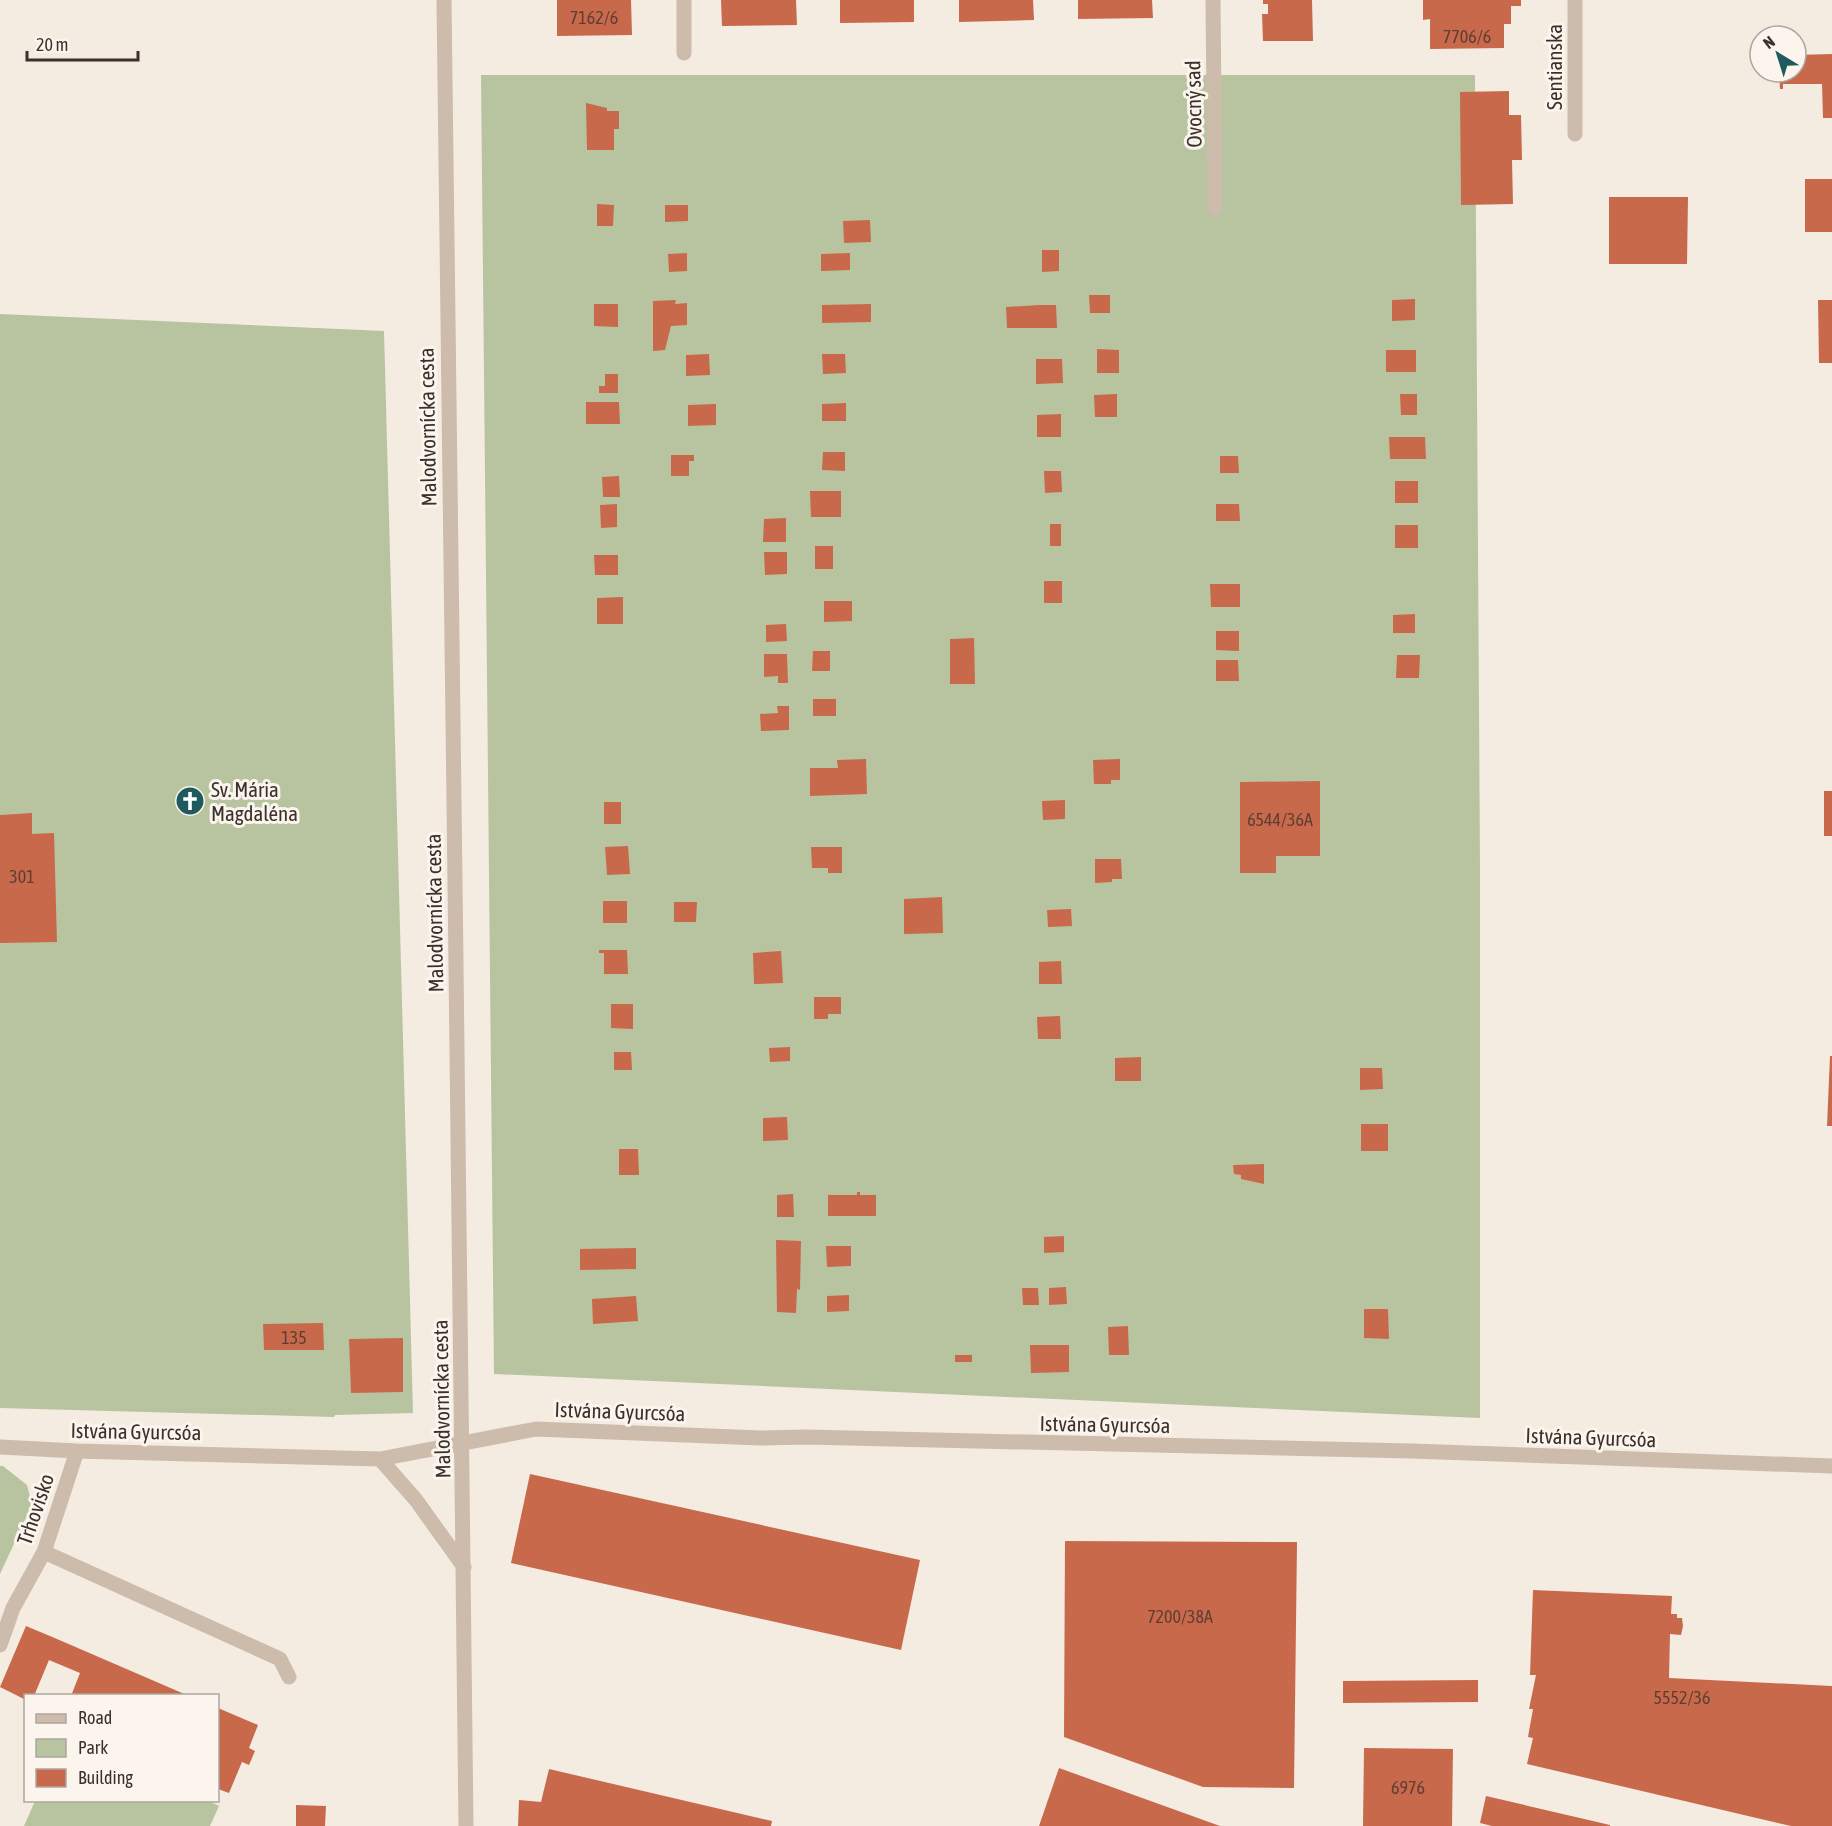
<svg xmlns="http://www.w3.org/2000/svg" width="1832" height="1826" font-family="'Asap Condensed',sans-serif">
	<rect width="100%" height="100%" fill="#f4ebe1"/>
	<!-- green -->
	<path fill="#b8c4a0" d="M481,75H1475L1480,868V1418L494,1374Z
		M0,314L384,331L413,1413L335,1415L334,1417L0,1408Z
		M0,1466H3L27,1485L32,1505L0,1574Z
		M207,1800L219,1806L210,1826H24L35,1801Z"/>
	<!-- building -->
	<path fill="#c8694b" d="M557,0H631L632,35L557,36Z
		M721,0H796L797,25L722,26Z
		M840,0H914V22L840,23Z
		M959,0H1033L1034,20L959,22Z
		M1078,0H1152L1153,18L1078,19Z
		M1263,0H1312L1313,41H1263L1262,14H1268V4H1263Z
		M1423,0H1521V6H1511V24H1504V48L1430,49V19L1423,20Z
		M1832,54V118H1823L1822,84H1783V89H1780L1779,72H1796V55Z
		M1509,91V115H1521L1522,160H1512L1513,204L1461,205L1460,92Z
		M586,103L607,108V111H619V129H614V150H587Z
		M1805,179H1832V232H1805Z
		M1609,197H1688L1687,264H1609Z
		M597,204L614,205L613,226H597Z
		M665,205H688V221L665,222Z
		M870,220L871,242L844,243L843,221Z
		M1042,250H1059V271L1042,272Z
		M687,253V271L669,272L668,254Z
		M850,253V270L821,271V254Z
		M1089,295H1110V313H1090Z
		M1415,299V320L1392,321V300Z
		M676,300L675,304L687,303V325L671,326L665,350L653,351V301Z
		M1818,300H1832V363H1819Z
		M594,304H618V327L594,326Z
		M871,304V322L822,323V305Z
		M1040,305H1056L1057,328H1007L1006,307Z
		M1097,349L1119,350V373H1097Z
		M1386,350H1416V372H1386Z
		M709,354L710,375L686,376V355Z
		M822,354H845L846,373L823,374Z
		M1036,359H1062L1063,383L1036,384Z
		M605,374H618V393H599V386H605Z
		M1117,394V417H1095L1094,395Z
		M1400,394H1417V415H1401Z
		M586,402H619L620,424H586Z
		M846,403V421H822V404Z
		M716,404V425L688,426V405Z
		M1061,414V437H1037V415Z
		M1389,437H1425L1426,459H1390Z
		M823,452H845V471L822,470Z
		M671,455H694V461H689V476H671Z
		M1220,456H1238L1239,473H1220Z
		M1044,471H1061L1062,492L1045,493Z
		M619,476L620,497H603L602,477Z
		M1395,481H1418V503H1395Z
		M810,491H841V517H811Z
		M617,504V527L601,528L600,505Z
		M1216,504H1239L1240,521H1216Z
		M786,518V542H763L764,519Z
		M1050,524H1061V546H1050Z
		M1395,525H1418V548H1395Z
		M815,546H833V569H815Z
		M764,552H787V574L765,575Z
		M594,555H618V575H595Z
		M1044,581H1062V603H1044Z
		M1210,584H1240V607H1211Z
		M623,597V624H597V598Z
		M824,601H852V621L824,622Z
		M1415,614V633H1393V615Z
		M786,624L787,641L766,642V625Z
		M1216,631H1239V651L1216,650Z
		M974,638L975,684H950V639Z
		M813,651H830V671H812Z
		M764,654H787L788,683H778V676L764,677Z
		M1397,655H1420L1419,678H1396Z
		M1216,660H1238L1239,681H1216Z
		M813,699H836V716H813Z
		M777,706H789V730L761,731L760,714L778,713Z
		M866,759L867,794L810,796V768H838L837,760Z
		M1120,759V780H1111V784H1094L1093,760Z
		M1320,781V856H1276V873H1240V782Z
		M1824,791H1832V836H1824Z
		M1065,800V819L1043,820L1042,801Z
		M604,802H621V824H604Z
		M32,813V834L54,833L57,942L0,943V815Z
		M628,846L630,874L607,875L605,847Z
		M811,847H842V873H828V868H812Z
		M1095,859H1121L1122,879H1112V882L1095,883Z
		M942,897L943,933L904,934V899Z
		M603,901H627V923H603Z
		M674,902H697L696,922H674Z
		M1071,909L1072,926L1048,927L1047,910Z
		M599,950H627L628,974H604V953H599Z
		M781,951L783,983L754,984L753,953Z
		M1061,961L1062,984H1039V962Z
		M814,997H841V1014H828V1019H814Z
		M611,1004H633V1029L611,1028Z
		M1060,1016L1061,1039H1038L1037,1017Z
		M790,1047V1061L770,1062L769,1048Z
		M614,1052H631L632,1070H614Z
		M1830,1056H1832V1126H1827Z
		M1141,1057V1081H1115V1058Z
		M1360,1068H1382L1383,1089L1360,1090Z
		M787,1117L788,1140L763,1141V1118Z
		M1361,1124H1388V1151H1361Z
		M619,1149H638L639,1175H619Z
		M1264,1164V1184L1241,1179V1175L1234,1174L1233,1165Z
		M857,1192H860V1195H876V1216H828V1195H857Z
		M793,1194L794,1217H777V1195Z
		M1064,1236V1252L1044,1253V1237Z
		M776,1240L801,1241L800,1290L797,1289L796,1313L777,1312Z
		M826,1246H851V1266L827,1267Z
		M636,1248V1269L580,1270V1249Z
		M1066,1287L1067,1304L1049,1305V1288Z
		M1022,1288H1038L1039,1305H1023Z
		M849,1295V1311L827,1312V1296Z
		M636,1296L638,1321L593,1324L592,1299Z
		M1364,1309H1388L1389,1339L1364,1338Z
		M323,1323L324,1350H264L263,1324Z
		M1128,1326L1129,1355H1109L1108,1327Z
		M403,1338V1392L351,1393L349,1339Z
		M1030,1345H1069V1372L1031,1373Z
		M955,1355H972V1362H955Z
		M530,1474L920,1560L901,1650L511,1563Z
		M1065,1541L1297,1542L1294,1788L1203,1787L1064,1737Z
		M1533,1590L1672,1596L1671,1614H1677V1618H1682L1683,1626L1681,1635L1670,1634L1669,1678L1832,1686V1826H1791L1527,1764L1533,1738L1528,1737L1533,1709H1529L1536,1675H1530Z
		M26,1626L57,1639L189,1696H71L80,1673L49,1660L34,1696H26V1700L0,1687Z
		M1478,1680V1702L1343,1703V1681Z
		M218,1708L258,1725L249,1748L255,1751L249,1765L242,1762L229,1793L218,1789Z
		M1364,1748L1453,1749L1452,1826H1363Z
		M1059,1768L1220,1826H1039Z
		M549,1769L772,1821L771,1826H518L519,1800L541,1802Z
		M1486,1796L1610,1825V1826H1492L1480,1823Z
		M296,1805L326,1806L325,1826H296Z"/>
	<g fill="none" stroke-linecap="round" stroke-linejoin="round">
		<!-- minor -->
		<path stroke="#cdbbac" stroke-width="15" d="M444,0C449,609 462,1217 466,1826
			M684,0V53
			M1213,0L1215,208
			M1575,0V134
			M0,1447L77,1451L380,1459L536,1429L760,1438L806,1437L1411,1451L1832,1466
			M380,1459L416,1500L464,1567
			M44,1552L280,1659L289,1677
			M0,1645L13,1608L44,1552L77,1451"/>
	</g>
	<!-- icons -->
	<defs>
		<g id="church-disc" transform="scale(1.5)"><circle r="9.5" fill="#1f5a5e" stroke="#fbf5ee"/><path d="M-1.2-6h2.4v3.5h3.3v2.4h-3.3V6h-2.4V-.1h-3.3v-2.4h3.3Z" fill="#fff"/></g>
	</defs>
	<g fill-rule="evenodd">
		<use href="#church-disc" x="190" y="801"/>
	</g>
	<g text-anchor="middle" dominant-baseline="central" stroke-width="6" stroke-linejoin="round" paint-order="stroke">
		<!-- number labels -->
		<g font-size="18" fill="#5e3e33">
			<text x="594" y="17">7162/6</text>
			<text x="1467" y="36">7706/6</text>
			<text x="1280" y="819">6544/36A</text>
			<text x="22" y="876">301</text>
			<text x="294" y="1337">135</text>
			<text x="1180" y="1616">7200/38A</text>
			<text x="1682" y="1697">5552/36</text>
			<text x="1408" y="1787">6976</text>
		</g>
		<!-- street labels -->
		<g font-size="21" fill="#3b302b" stroke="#fbf5ee">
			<text transform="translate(1554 67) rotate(-90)">Sentianska</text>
			<text transform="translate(1193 104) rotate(-91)">Ovocný sad</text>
			<text transform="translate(427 427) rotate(-91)">Malodvornícka cesta</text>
			<text transform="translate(434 913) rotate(-91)">Malodvornícka cesta</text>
			<text transform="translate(441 1399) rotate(-91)">Malodvornícka cesta</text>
			<text transform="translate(620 1411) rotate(2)">Istvána Gyurcsóa</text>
			<text transform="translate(1105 1424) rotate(1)">Istvána Gyurcsóa</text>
			<text transform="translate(136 1431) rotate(1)">Istvána Gyurcsóa</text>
			<text transform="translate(1591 1437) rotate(2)">Istvána Gyurcsóa</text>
			<text transform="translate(35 1509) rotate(-71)">Trhovisko</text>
		</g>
		<!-- poi labels -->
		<g font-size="21" fill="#3b302b" stroke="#fbf5ee" text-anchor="start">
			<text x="211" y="789">Sv. Mária<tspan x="211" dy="24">Magdaléna</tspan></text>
		</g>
	</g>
	<!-- legend -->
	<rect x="24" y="1694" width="195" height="108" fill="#fbf5ee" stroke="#aea6a0" stroke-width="1.5"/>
	<rect x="36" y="1714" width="30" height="9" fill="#cdbbac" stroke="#aea6a0" stroke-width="1.5"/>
	<text x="78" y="1724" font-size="18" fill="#3b302b">Road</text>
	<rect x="36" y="1739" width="30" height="18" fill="#b8c4a0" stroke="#aea6a0" stroke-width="1.5"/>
	<text x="78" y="1754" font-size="18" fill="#3b302b">Park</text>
	<rect x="36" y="1769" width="30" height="18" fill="#c8694b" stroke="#aea6a0" stroke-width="1.5"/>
	<text x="78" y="1784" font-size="18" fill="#3b302b">Building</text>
	<!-- north arrow -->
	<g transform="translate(1778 54) rotate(322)"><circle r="28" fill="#fbf5ee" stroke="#aea6a0" stroke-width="1.5"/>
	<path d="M0-4.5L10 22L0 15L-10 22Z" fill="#1f5a5e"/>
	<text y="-9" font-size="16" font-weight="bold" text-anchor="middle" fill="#3b302b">N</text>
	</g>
	<!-- scale -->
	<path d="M27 51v9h111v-9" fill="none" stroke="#3b302b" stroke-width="3"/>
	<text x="36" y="51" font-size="18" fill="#3b302b" stroke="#fbf5ee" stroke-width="4.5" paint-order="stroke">20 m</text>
</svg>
